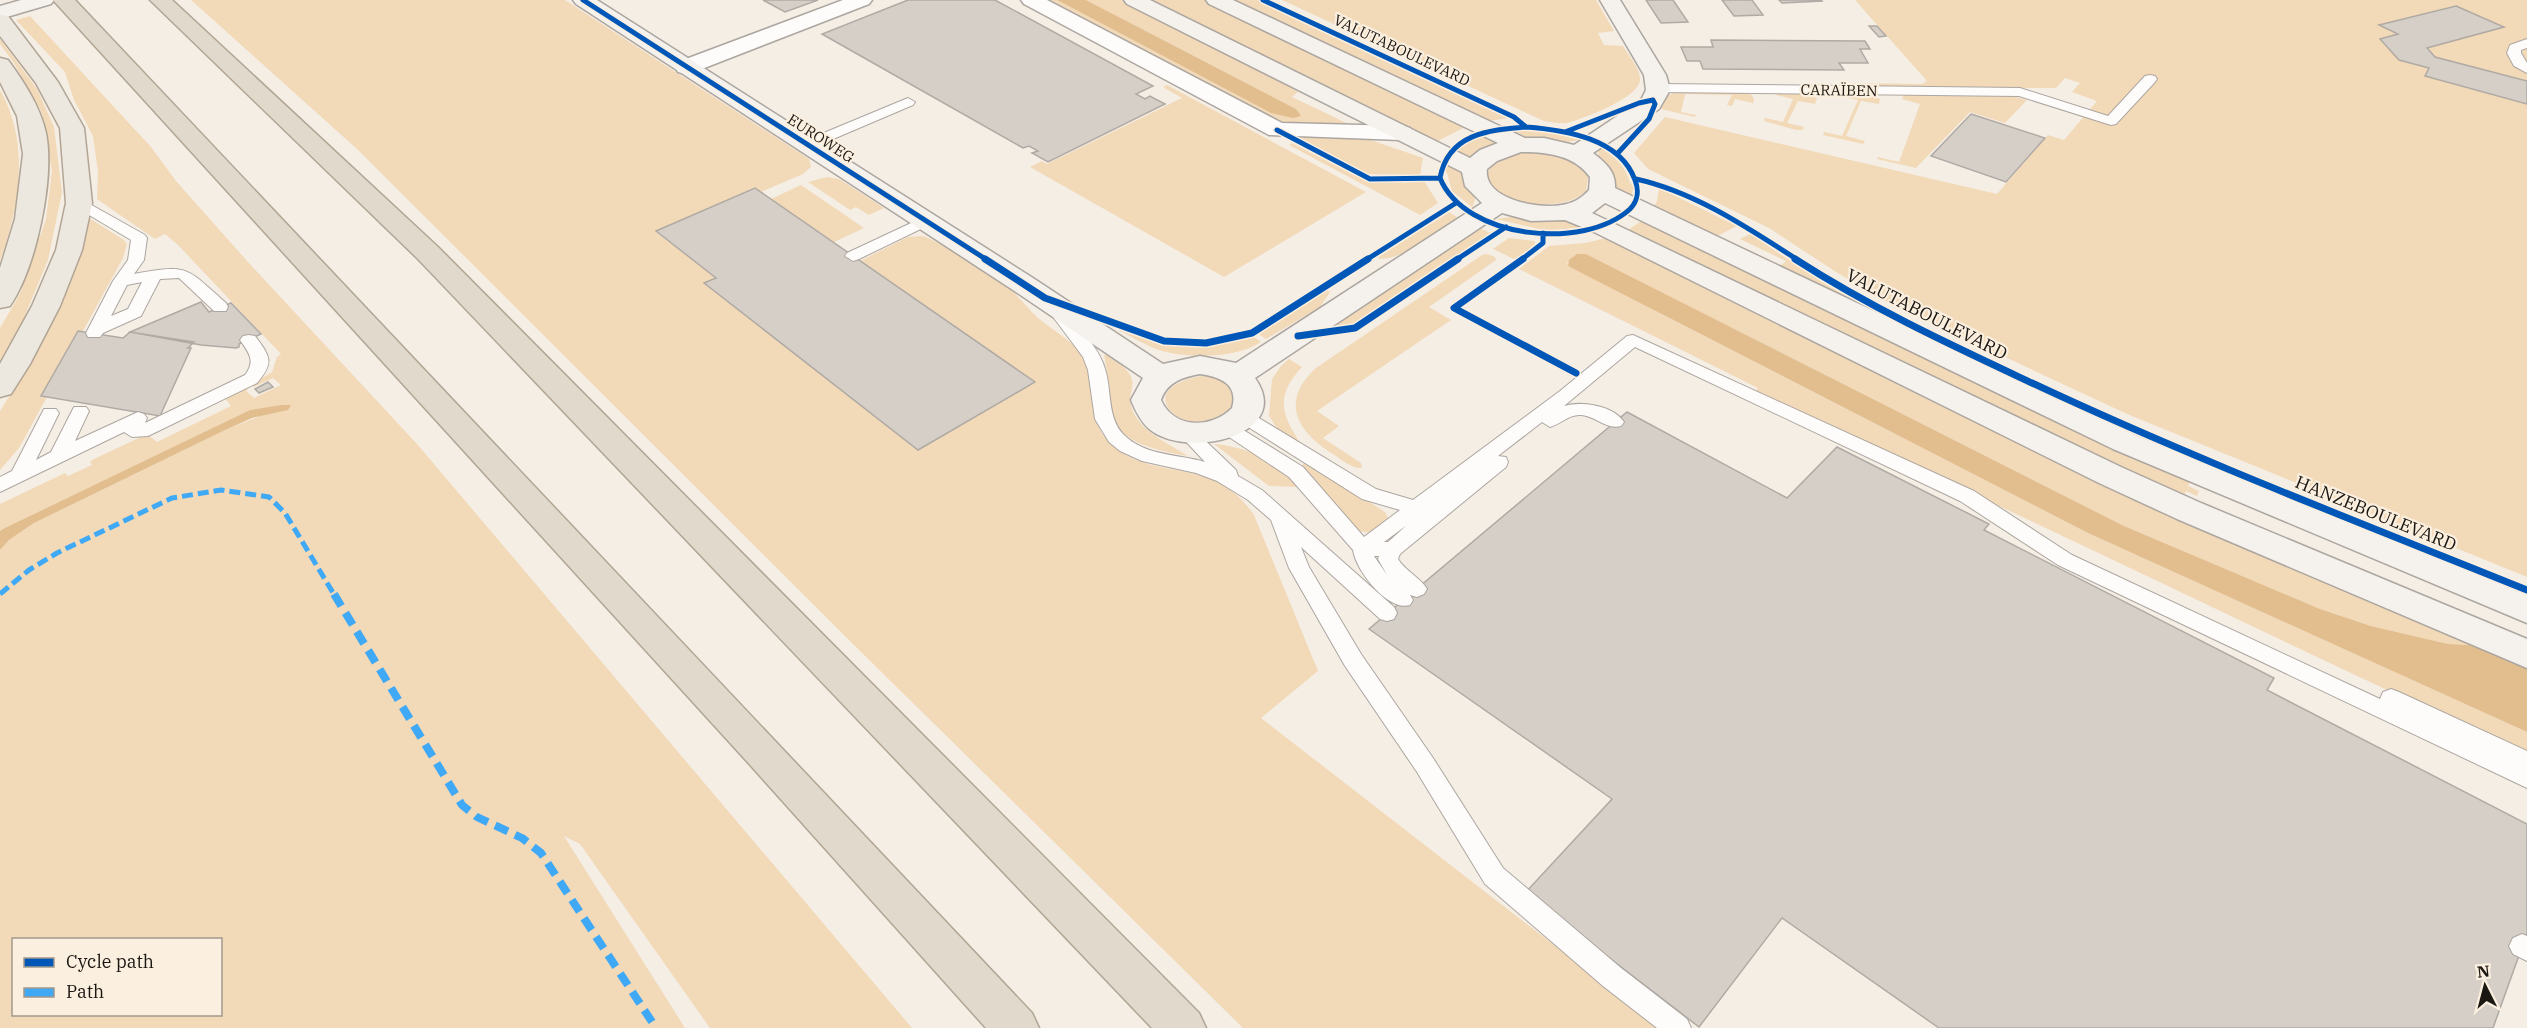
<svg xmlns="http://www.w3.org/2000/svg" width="2527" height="1028" font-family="'IBM Plex Serif',serif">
	<rect width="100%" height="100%" fill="#f5eee5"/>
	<!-- green -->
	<path fill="#f2d9b8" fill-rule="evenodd" d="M191,0H565L809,159L811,167L803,174L761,192L754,188L656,232L716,278L705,284L918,450L1034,382L860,261L908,237L923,236C938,240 998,280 1012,291C1021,299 1028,309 1037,317C1054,332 1074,340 1084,360C1098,386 1086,418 1108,441C1150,485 1212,452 1254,515L1318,671L1261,718L1661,1028H1243L854,645L357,149Z
		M1039,0H1057L1271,113L1296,109L1086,0H1127L1257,66L1298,92L1292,97L1357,128L1276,123Z
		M1142,0H1209L1469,125L1436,142Z
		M1224,0H1257L1509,118L1481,122Z
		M1282,0H1596L1614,31L1598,33L1604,45L1623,46C1628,55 1640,68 1640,79C1641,97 1583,119 1567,123C1560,124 1551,122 1544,121Z
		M1855,0H2527V577L2127,414L1887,302L1836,272L1769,228L1648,169L1634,153L1665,117L1997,194L2048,135L2064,140L2097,101L2072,92L2080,83L2065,78L2056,88L1856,87L1854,83L1922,84L1927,81Z
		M30,16L151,147L176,181L248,262L417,444L912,1028H710L580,844L564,836L685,1028H0V550L9,540L34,523L223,431C242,422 263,417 281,405L250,410L0,531V504L65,473L68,476L92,465L90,461L147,434L157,442L231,406L225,398L247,387L248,389L246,391L254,398L281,385L273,378L254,387L251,385L272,372L277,357L281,354L178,245L165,234L155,239L97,199L98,172L93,136L74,100L65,72L16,20ZM14,940H220V1014H14Z
		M0,39L37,89L54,127L62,192L48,260L23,320L0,362V328L21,292L46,219L52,171L42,113L14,63L0,44Z
		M1167,85L1366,192L1224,277L1030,167L1042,161L1047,164L1182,98L1163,87Z
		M0,90C30,142 20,207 0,260Z
		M1676,92L1745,93L1752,95L1754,100L1753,103L1735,99L1732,106L1727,105L1732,95L1685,94L1681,112L1696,115L1695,117L1661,109L1664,97Z
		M1777,93H1804L1817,98L1815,104L1798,101L1787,123L1804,127L1803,130H1796L1764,121L1765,118L1783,122L1793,99L1776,95Z
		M1840,93L1869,94L1880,99L1879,104L1861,101L1846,136L1865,141L1863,144L1823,135L1824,132L1842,136L1858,100L1839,96Z
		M1904,94L2008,95L2027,100L2005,123L1970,112L1916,168L1877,159L1878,157L1899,162L1920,104L1902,99Z
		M1518,130L1552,133L1580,140C1554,146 1526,139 1500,131Z
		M1487,134L1499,143L1471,159L1452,154L1466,143Z
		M1303,137H1362L1423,158L1420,175L1367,174L1303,141L1301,138Z
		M1292,143L1366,181H1424L1438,203L1420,215L1289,145Z
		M1599,147C1614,156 1626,166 1630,183L1634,185L1630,202C1617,193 1594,164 1599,147Z
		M1520,152C1544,151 1575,154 1588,177L1586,191C1554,222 1463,193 1494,163C1501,157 1512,155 1520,152Z
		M1446,161C1459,170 1483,190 1472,207L1452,191L1447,173L1444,172Z
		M827,177L839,179L884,208L869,215L856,207L850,210L808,182Z
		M801,185L864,228L834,242L771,199Z
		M1659,188L1737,226L1715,237L1651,212L1657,201Z
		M1449,212L1458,218C1439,230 1398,264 1377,258Z
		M1517,216L1566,218L1592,226L1548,231L1496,219Z
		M89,218L124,240L127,244L123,258L19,448L0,470V411L37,352L63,300Z
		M1646,218L2192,477L2188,486L2199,491L2197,496L2186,491L2182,501L1625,232Z
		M1479,228L1491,233L1358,322L1335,328L1344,318Z
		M1750,234L1822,282L1874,312L2209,472L1779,267L1786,261L1740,239Z
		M1615,236L2488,646L2448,644L2371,626L2320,609L2206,561L2124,526L1586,254L1567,263L1568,266L1608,285L1667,317L2088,533L2527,732V755C2268,636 2013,510 1754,392L1758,388L1519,269L1549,246L1585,243Z
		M1509,238L1535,241V244L1516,260L1493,249Z
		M1487,254L1495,257L1496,260L1429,307L1451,320L1317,411L1339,426L1323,438L1361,463L1362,468C1352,469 1342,460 1333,454C1296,431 1280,401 1316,368L1482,255Z
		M1327,290L1330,292L1320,307L1266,339L1257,333Z
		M1120,328C1163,348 1206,352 1251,335L1261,342C1237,359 1183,359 1156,349C1143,344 1131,336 1118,330Z
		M1104,355H1107C1154,384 1118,388 1136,417C1146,434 1171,445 1188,456C1160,451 1113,443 1109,407C1108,389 1108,373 1104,355Z
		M1289,359L1302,367C1275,396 1281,414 1301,444L1277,428L1269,416L1272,379L1281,366Z
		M1203,376L1214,377L1231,387L1236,401C1224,422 1185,431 1169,409C1154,388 1189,377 1203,376Z
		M1214,444C1245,446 1280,462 1299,487L1269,486Z
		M1306,462L1385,512L1389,520L1371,533L1358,531L1301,466Z"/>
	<!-- water -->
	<path fill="#e2be8e" d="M1057,0H1086L1296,109L1301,116L1293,118L1271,113Z
		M1577,254H1586L2124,526L2320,609L2371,626L2448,644L2488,646L2527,663V732L2088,533L1568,266L1569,260Z
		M281,405H291L288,410L252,418L223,431L34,523L9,540L0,550V531L3,529L250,410Z"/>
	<!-- building -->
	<path fill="#d5cfc8" stroke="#b0aaa4" stroke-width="1.5" d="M763,0H818L785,12Z
		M908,0H995L1153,86L1136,94L1145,99L1150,96L1165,104L1048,162L1032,153L1038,151L1029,146L1023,148L822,34Z
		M1646,0H1673L1688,22L1661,23Z
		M1722,0H1752L1763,15L1734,16Z
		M1779,0H1821L1822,1L1782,3Z
		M2456,6L2504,27L2427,48L2435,57L2527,81V104L2425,76L2429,68L2399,60L2380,39L2398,34L2379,25Z
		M1869,26H1877L1886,36L1879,37Z
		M1711,40L1865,41L1870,49H1860L1868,63H1839L1844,70L1703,69L1700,61H1687L1681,47H1713Z
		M1971,114L2045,138L2006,182L1931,156Z
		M755,188L1035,382L918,450L704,283L716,278L656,231Z
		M201,302L209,312L231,303L261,334L239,344V347L236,348L201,345L130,332Z
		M78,331L123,338L130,332L194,342L188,348H191L160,416L41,396Z
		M268,382L273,387L259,393L255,389Z
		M1627,412L1787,498L1837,447L1989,524L1984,530L2274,678L2267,690L2527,824V933L2493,1028H1939L1782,918L1699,1027L1525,893L1612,799L1369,629Z"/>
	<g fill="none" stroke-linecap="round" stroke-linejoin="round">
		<!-- lane casing -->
		<g stroke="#aca6a0" stroke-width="2">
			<path id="lane" d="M2527,39V48L2521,50V53L2527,63V73L2514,66L2507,53L2510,45Z
				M2150,75L2155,76L2157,79L2155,82L2116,124L2111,125L2019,96L1659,92L1652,88L1659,84L2020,88L2108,116L2145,76Z
				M908,98L915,102L913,105L812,148L807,149L800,145L802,142Z
				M79,198L145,235L147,238L144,260L134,274C190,264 185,267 226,303L228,307L226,311H214L179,278L160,279L141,316L103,333L100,337H88L86,333L113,281L128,260L131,240L74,206L71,203L74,200ZM142,282L128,309L111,316L127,285Z
				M926,216L931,218L934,221L931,224L859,259L853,261L845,256L847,253Z
				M1059,309C1068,311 1073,320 1079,327C1089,339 1101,354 1105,369C1112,391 1107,417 1123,434C1144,456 1178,454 1205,462L1177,432L1180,428H1192L1236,470L1238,476L1262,490L1394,607L1397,613L1394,619L1387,621L1380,619L1301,547L1309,567L1361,654L1433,758L1503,868L1621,968L1687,1019L1691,1028H1657L1603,986L1485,884L1417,772L1345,666L1289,568L1271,520L1248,500L1217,481L1196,473L1142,461L1120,451L1109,442L1095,419L1088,370L1083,357L1051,314Z
				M249,335L255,336C270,356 275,362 257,383L148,436L132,437L124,432L0,492V477L12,471L44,409H56L59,413L36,460L51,452L74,407H86L89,411L75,441L138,412L144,414L147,418L145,423L245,375C256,361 249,353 240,340L243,336Z
				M1633,335L1974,491L2072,555L2380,699L2383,692L2391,689L2399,692L2527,751V788L2058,565L1960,501L1635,347L1564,406C1581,401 1613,405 1624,422L1621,426C1606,430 1596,416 1581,415C1569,414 1561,424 1550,427L1542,422L1498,456L1506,457L1508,462L1506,467L1400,554L1398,559C1405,571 1420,577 1427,589L1424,594L1417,597L1410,595L1413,600L1410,605C1388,612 1356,571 1353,550L1289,477L1220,431L1217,427L1220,423H1232L1303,467L1364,537L1400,510L1362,499L1237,420L1234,416L1237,412H1249L1376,489L1413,500L1560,391L1627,336ZM1407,525L1388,542H1384ZM1374,556H1379L1378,559L1387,575Z
				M2522,934L2527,936V961L2513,954L2509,946L2513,938Z"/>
		</g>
		<!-- street casing -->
		<g stroke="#aca6a0" stroke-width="3">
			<path id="street" d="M843,0H872L869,4L694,72L686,74L678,72L675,67L678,62Z
				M1021,0H1047L1282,123L1401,126L1410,128L1413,133L1410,138L1401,140L1269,135L1024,4Z"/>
		</g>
		<!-- secondary casing -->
		<g stroke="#aca6a0" stroke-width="3">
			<path id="secondary" d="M21,0H54L51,4L0,19V6Z
				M573,0H597L1033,278L1163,364L1200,356L1236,363L1482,203L1465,186L1462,172L1127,4L1124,0H1150L1470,158L1480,150L1498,143L1209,4L1206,0H1233L1525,138H1544L1574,145L1641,100L1646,90L1644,75L1600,0H1620L1666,75L1670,90L1659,109L1593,153C1606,163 1616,172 1615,188L2135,435L2527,595V623L2113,449L1605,203L1592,213L2121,467L2201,503L2527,639V668L2177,519L2099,483L1594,232L1565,220L1531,221L1502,213L1255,378C1296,436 1184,461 1148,428C1140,420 1135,410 1131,400L1143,378L1013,290L576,4ZM1521,152C1547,152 1574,155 1590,177L1589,190C1582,198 1572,204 1561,205C1539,209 1483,200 1487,169L1497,161ZM1200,374C1220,377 1239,384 1232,408C1211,429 1174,429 1161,400C1167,382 1183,377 1200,374Z"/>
		</g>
		<!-- primary casing -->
		<g stroke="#b1a595" stroke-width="3">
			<path id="primary" d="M0,15L8,16L58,82L84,128L92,203L82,250L60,306L30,364L11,394L0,397V364L32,306L56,250L66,203L60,128L36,83L0,36Z
				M0,58L8,60C24,82 40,106 46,133C55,179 36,268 10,306L0,308V268L15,219L23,154L17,116L0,82Z"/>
		</g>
		<!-- highway casing -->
		<g stroke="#b1a595" stroke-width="3">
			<path id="highway" d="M53,0H75L1032,1013L1039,1028H986L752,767Z
				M150,0H172L438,247L1199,1013L1206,1028H1152L418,259Z"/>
		</g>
		<!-- lane -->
		<use href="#lane" fill="#fefcfb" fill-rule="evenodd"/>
		<!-- street -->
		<use href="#street" fill="#fefcfb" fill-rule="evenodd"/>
		<!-- secondary -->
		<use href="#secondary" fill="#f5f1ed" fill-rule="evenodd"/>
		<!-- primary -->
		<use href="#primary" fill="#ece7df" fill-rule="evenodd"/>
		<!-- highway -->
		<use href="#highway" fill="#e1d9cc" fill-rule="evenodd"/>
		<!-- quiet-far1 -->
		<path stroke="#3fa9f5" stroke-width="5" stroke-dasharray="11 5" stroke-linecap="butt" d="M0,594L29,570L57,553L172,498L221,490L269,497L285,513L335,596"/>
		<!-- quiet -->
		<path stroke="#3fa9f5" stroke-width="8" stroke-dasharray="14 8" stroke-linecap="butt" d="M334,594L462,805L477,817L522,838L541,853L656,1028"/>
		<!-- cycleway-far1 casing -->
		<g stroke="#fbefdf" stroke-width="8">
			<path id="cycleway-far1" d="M583,0L987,260
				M1263,0L1514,117L1526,127
				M1526,127C1565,130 1620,138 1635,180C1639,190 1638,201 1630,209C1584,251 1465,239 1440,178C1448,134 1488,130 1526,127Z
				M1277,130L1370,179L1440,178
				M1565,132L1639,103L1653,100L1655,104L1649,119L1617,154
				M1636,179C1695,192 1748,228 1798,260
				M1366,260L1456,203
				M1456,260L1506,227
				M1521,260L1543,243V233"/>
		</g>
		<!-- cycleway casing -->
		<g stroke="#fbefdf" stroke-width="10">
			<path id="cycleway" d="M985,259L1045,298L1164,341L1206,343L1252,333L1368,259
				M1523,259L1454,308L1576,373
				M1795,259C1871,308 1951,345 2032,383C2194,459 2361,523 2527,590
				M1298,336L1355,328L1458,259"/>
		</g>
		<!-- cycleway-far1 -->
		<use href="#cycleway-far1" stroke="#0057b8" stroke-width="5"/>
		<!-- cycleway -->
		<use href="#cycleway" stroke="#0057b8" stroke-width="7"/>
	</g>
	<g text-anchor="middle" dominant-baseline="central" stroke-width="4.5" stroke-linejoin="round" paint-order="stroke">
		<!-- far-street labels -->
		<g font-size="15" fill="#1b1712" stroke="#fbefdf">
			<text transform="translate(1402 50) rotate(25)">VALUTABOULEVARD</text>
			<text transform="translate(1839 90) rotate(1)">CARAÏBEN</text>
			<text transform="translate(821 138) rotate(33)">EUROWEG</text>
		</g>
		<!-- street labels -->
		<g font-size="18" fill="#1b1712" stroke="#fbefdf">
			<text transform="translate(1927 314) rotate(27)">VALUTABOULEVARD</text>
			<text transform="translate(2376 513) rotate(22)">HANZEBOULEVARD</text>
		</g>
	</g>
	<!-- legend -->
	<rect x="12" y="938" width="210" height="78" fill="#fbefdf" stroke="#a1998d" stroke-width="1.5"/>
	<rect x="24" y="958" width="30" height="9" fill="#0057b8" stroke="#a1998d" stroke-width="1.5"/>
	<text x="66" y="968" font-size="18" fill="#1b1712">Cycle path</text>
	<rect x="24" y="988" width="30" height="9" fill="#3fa9f5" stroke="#a1998d" stroke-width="1.5"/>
	<text x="66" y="998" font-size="18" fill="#1b1712">Path</text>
	<!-- north arrow -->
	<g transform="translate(2485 986) rotate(354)" stroke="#fbefdf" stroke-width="4.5" paint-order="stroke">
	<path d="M0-4.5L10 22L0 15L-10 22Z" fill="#1b1712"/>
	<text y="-9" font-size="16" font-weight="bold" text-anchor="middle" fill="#1b1712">N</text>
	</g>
</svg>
